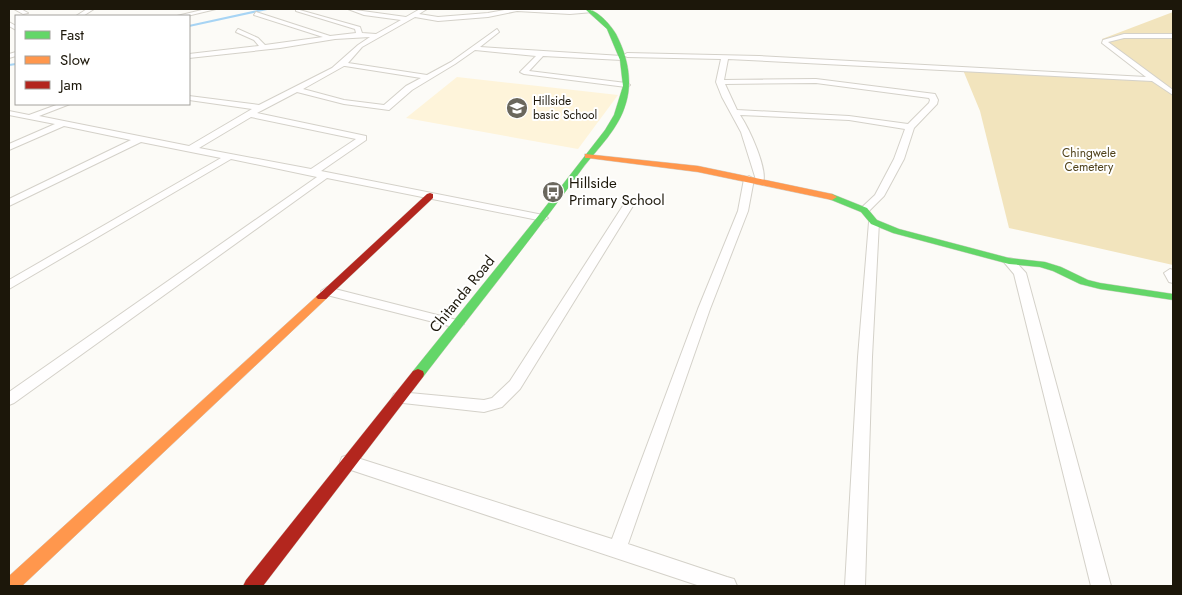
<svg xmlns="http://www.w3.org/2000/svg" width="1182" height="595" font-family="Jost,sans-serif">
	<rect width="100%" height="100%" fill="#fcfbf7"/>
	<!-- built -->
	<path fill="#fef4da" d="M457,77L538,86L618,95L578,149L406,118Z"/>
	<!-- green -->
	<path fill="#f2e4bd" d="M1173,12V265L1009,228L980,111L963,70L1155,78L1102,39Z"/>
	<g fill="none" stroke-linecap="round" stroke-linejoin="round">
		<!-- stream -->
		<path stroke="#a7d4f4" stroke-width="2" d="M189,26L267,9
			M9,65L16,64"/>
		<!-- street casing -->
		<g stroke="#d4d1c9" stroke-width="2">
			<path id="street" d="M14,9H21L28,13L23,14Z
				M87,9H94L83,16H76Z
				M206,9H216L187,16H177Z
				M296,9L360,27L362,33L376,34L401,20L364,15L348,9L406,17L420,9H427L419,14L438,17L488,13L510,9H591L593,12L570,14L517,11L488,17L438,21L415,17L362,47L348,63L427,75L451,62L497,29L499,32L480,47L622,56L625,58L622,60L543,56L529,71L626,83L630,85L626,87L524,74L520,72L536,56L475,50L455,64L412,90L389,110L344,104L297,92L257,113L366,136V140L321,171L543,215L548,218L543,221L327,178L14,403L9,405V392L317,177L231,159L9,289V280L221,158L141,142L9,206V199L131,140L64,126L9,150V144L55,124L9,115V111L29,115L59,104H70L39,116L189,146L252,109L189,100V96L259,105L332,68L358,45L370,37L335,39L280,48L189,58V54L259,46L254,40L236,32L238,29L258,38L265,45L323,37L254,15L256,12L330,36L356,33L355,29L296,11ZM344,66H345L421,78L406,86L384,105L344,100L303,89ZM251,117L356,139L311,169L199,148Z
				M9,22L16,26V30L9,26Z
				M1124,34H1173V38H1124L1108,42L1173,90V95L1152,81L728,59L724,80L816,79L935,94L938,100L937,104L914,128L904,159L884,196L868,212L864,213L859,210L875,195L894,159L905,129L849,120L740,115C749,128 768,169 763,183H757L741,132L722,97L716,82L721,59L627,57L624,55L627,53L759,56L1146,77L1102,43L1103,40ZM816,83L929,98L930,100L929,103L908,124L849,116L737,110L725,84Z
				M16,52V56L9,58V54Z
				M749,176L754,179L748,211L710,309L628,544L727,577L734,579L737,586H700L342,467L340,462L342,457L348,455L612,539L698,309L738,211L744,179Z
				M631,198L636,201L520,389L502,407L484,412L394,402L392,398L394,394L399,392L484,400L492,398L510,381L626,201Z
				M874,219L879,222L872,357L865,586H845L858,357L869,222Z
				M1009,258L1013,259L1026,273L1111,586H1091L1014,274L1003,261Z
				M1170,269L1173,270V283L1169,282L1164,273Z
				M327,287L457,320L464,324L457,328L323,294L321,291Z"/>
		</g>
		<!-- fast casing -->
		<g stroke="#d4d1c9" stroke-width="1">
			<path id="fast" d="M585,9C597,9 610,24 616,34C627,55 633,80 626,103C619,129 598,148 582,169C531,240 476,308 423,377H413L412,374L413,371L539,215L605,130L614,115L623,86L620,60L607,29Z
				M832,194L867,208L877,220L899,229L1009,258L1045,262L1061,267L1088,280L1100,283L1173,294V300L1100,289L1080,284L1053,271L1040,267L1009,264L893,233L871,224L861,212L829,199V195Z"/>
		</g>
		<!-- slow casing -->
		<g stroke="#d4d1c9" stroke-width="1">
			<path id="slow" d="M585,154L698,166L832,194L837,197L832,200L698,172L588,158H585Z
				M322,293L328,297L326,299L22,586H9V576L318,295Z"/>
		</g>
		<!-- jam casing -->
		<g stroke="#d4d1c9" stroke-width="1">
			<path id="jam" d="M430,193L433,194V198L326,299H318L316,297L318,295L427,194Z
				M418,369L423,371L424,374L423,377L263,586H243L246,580L413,371Z"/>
		</g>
		<!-- street -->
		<use href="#street" fill="#fffefe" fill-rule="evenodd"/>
		<!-- fast -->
		<use href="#fast" fill="#63d668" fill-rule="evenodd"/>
		<!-- slow -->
		<use href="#slow" fill="#ff974d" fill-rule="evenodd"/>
		<!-- jam -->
		<use href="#jam" fill="#b3261e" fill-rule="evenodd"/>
	</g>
	<!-- icons -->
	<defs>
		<g id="school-disc" transform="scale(1.125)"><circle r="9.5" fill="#6a675d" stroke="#fff"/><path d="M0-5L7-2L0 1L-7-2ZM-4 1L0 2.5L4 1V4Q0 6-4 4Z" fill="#fff"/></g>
		<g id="bus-disc" transform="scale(1.125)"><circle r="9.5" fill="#6a675d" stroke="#fff"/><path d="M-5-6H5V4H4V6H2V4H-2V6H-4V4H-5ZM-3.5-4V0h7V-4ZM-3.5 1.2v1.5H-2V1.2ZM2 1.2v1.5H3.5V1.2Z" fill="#fff"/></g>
	</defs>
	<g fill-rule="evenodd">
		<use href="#school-disc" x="517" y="108"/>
		<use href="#bus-disc" x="553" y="192"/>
	</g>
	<g text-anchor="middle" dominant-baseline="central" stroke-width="4" stroke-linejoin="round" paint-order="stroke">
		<!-- far-poi labels -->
		<g font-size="12" fill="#1c170a" stroke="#fff" text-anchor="start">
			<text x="533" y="101">Hillside<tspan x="533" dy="14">basic School</tspan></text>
		</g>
		<!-- far-park labels -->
		<g font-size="12" fill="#52441d" stroke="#fff">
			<text x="1089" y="153">Chingwele<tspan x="1089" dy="14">Cemetery</tspan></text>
		</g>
		<!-- poi labels -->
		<g font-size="15" fill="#1c170a" stroke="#fff" text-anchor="start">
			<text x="569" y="183">Hillside<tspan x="569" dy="17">Primary School</tspan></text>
		</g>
		<!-- street labels -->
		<g font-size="15" fill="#1c170a" stroke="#fff">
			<text transform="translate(462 294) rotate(-51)">Chitanda Road</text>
		</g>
	</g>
	<!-- border -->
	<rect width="1182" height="595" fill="none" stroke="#1c170a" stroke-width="20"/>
	<!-- legend -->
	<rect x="15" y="15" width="175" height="90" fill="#ffffff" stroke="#a4a29d"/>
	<rect x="25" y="31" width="25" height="8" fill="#63d668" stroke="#a4a29d"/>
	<text x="60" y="40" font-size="15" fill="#1c170a">Fast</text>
	<rect x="25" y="56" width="25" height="8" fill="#ff974d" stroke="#a4a29d"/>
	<text x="60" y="65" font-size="15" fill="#1c170a">Slow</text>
	<rect x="25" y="81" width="25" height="8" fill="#b3261e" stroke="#a4a29d"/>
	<text x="60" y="90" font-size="15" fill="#1c170a">Jam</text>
</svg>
